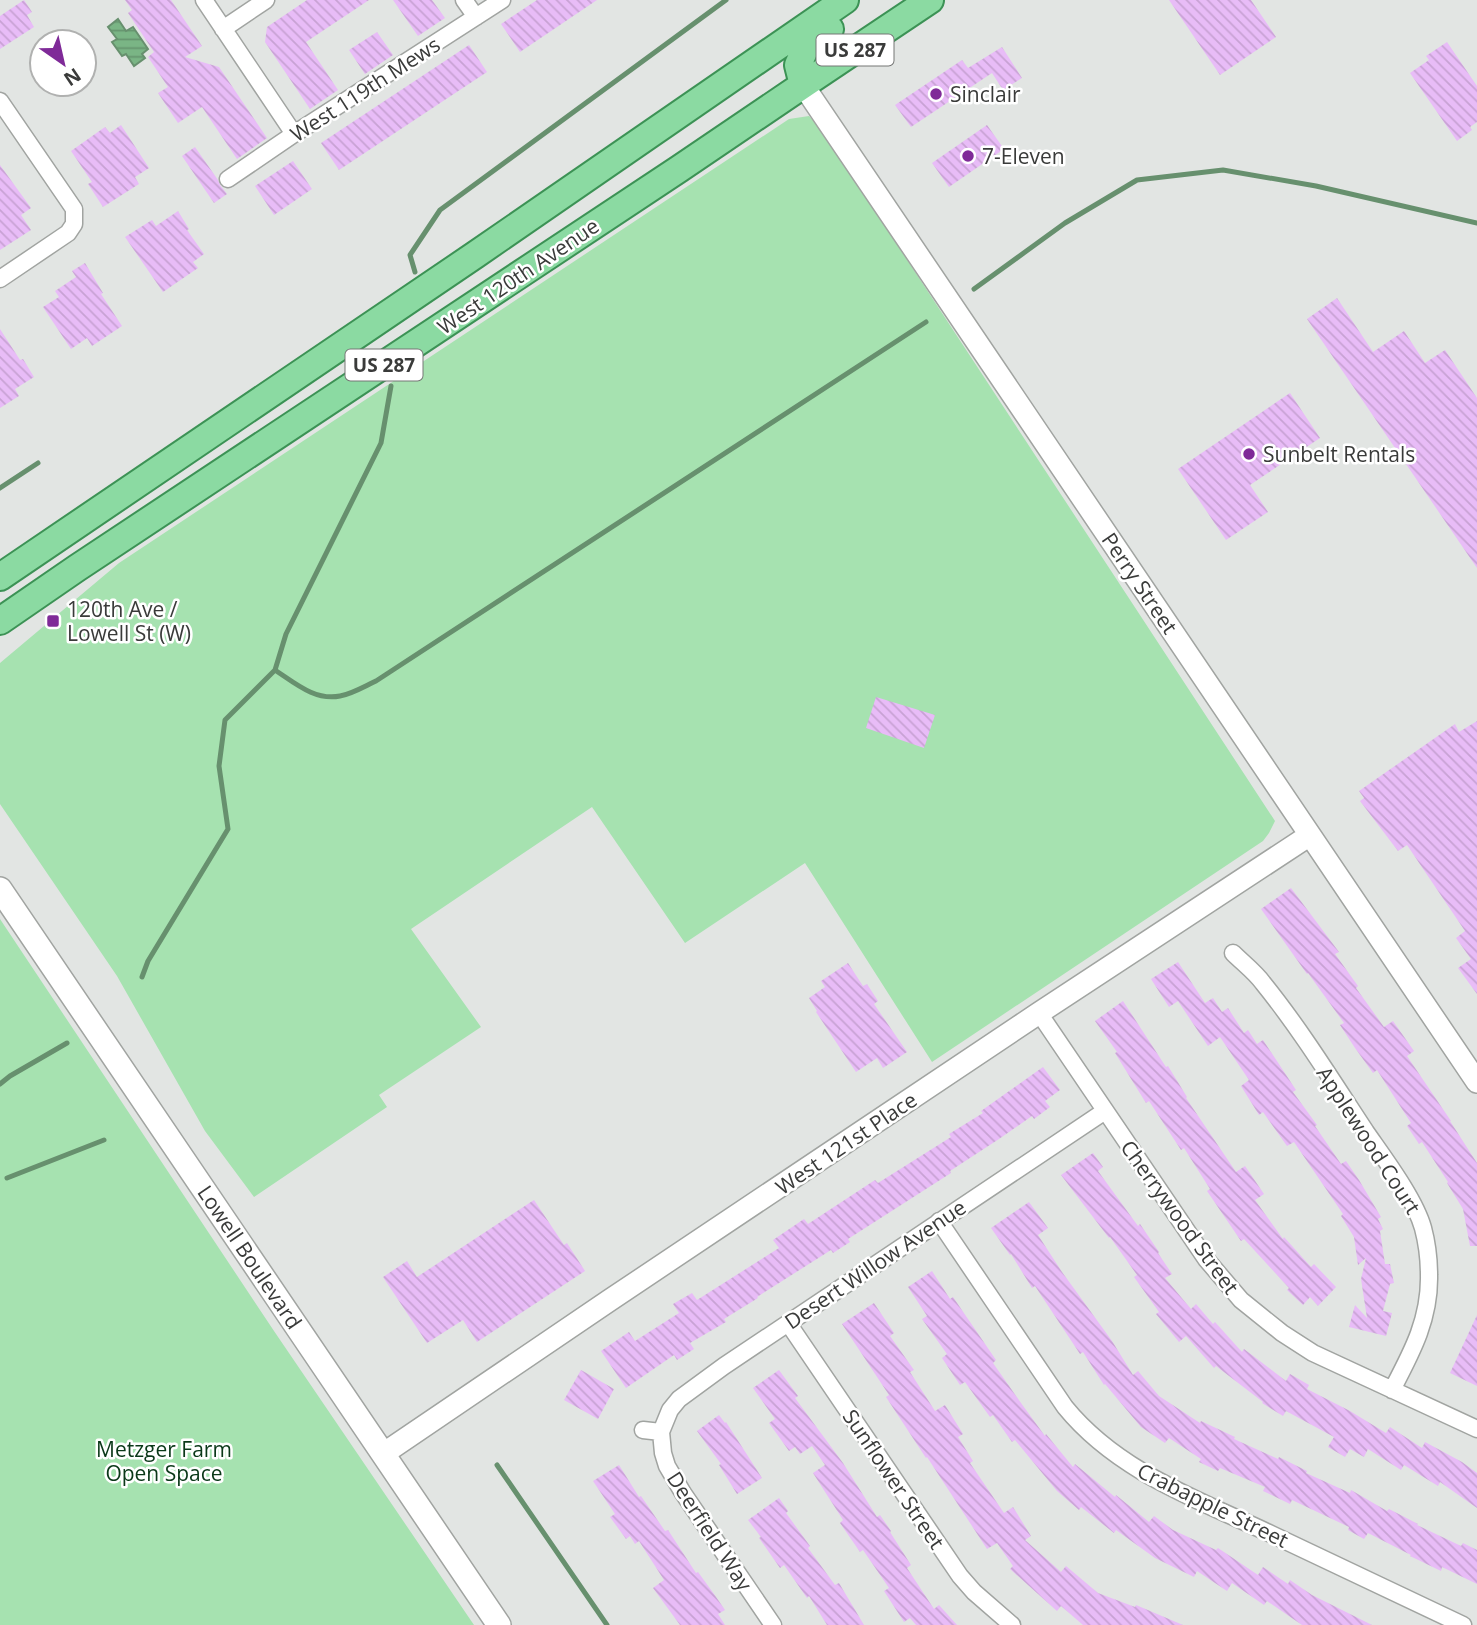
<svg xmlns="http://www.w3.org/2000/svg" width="1477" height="1625" font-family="'Open Sans',sans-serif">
	<defs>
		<pattern id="water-rules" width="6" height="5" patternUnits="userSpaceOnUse" patternTransform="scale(1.75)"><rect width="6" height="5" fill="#7ab585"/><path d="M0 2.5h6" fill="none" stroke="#65946e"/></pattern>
		<pattern id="building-back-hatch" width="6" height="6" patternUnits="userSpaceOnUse" patternTransform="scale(1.75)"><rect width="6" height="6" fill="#e8bcf7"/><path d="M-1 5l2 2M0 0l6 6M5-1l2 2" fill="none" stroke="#c8a2d4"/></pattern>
	</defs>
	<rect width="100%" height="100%" fill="#e2e5e3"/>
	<!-- green -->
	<path fill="#a6e2b0" d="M809,116L822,130L1275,821L1269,833L1263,841L932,1062L805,863L685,943L592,807L411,929L481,1027L379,1095L387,1107L254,1197L205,1131L117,976L0,804V663L119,563L789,119Z
		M0,919L274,1331L474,1625H0Z"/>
	<!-- water -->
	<path fill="url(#water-rules)" stroke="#67906e" stroke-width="2" d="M118,19L126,31L133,27L148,49L142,54L145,58L134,66L126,54L122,56L112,42L117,39L108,27Z"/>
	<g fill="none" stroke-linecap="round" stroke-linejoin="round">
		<!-- stream -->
		<path stroke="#67906e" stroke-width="5" d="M415,272L410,255L440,210L726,0
			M974,289L1065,223L1137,180L1223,170L1316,186L1477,223
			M0,488L38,463
			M275,670C295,683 315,701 340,696C352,694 365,686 376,681L926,322
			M142,977L148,961L228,829L219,766L225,720L275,670L286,634L381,443L391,386
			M0,1084L10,1076L67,1043
			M7,1178L104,1140
			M497,1465L607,1625"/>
	</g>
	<!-- building -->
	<path fill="url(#building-back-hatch)" d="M24,0L32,12L27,15L34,27L0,49V16Z
		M125,0H171L202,46L185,57L219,67L267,138L237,159L202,107L178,123L158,93L168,87L148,57L154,52L128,13L132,10Z
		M307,0H369L306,42L338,90L310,109L265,42L267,27Z
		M393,0H432L445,18L418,36Z
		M537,0H597L520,52L501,24Z
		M1169,0H1251L1276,37L1220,75Z
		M377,32L393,55L365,74L349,50Z
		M1447,42L1477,86V122L1470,127L1472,130L1457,141L1410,73L1429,60L1426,56Z
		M469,45L487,72L339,170L321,143Z
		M1002,47L1022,78L1003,90L992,73L911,127L895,105L962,60L968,68Z
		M121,125L149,168L135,177L139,184L103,207L88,184L92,182L71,151L105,127L110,133Z
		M987,125L1004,149L949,187L932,163Z
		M195,147L218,180L220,185L227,194L214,203L182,156Z
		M293,161L312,189L274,215L255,186Z
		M0,165L31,208L21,215L31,230L0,250Z
		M178,211L189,229L187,230L204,254L193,262L198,268L163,292L125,237L152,220L156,226Z
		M85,263L103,293L101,294L122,326L92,346L87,338L71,349L43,307L59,297L55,291L76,277L72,271Z
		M1337,298L1373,352L1404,331L1425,363L1445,350L1477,398V568L1307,319Z
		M0,329L20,360L23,359L34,377L15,389L19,396L0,408Z
		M1290,393L1320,438L1250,485L1268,512L1226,540L1178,469Z
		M876,697L935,715L924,748L866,728Z
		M1477,721V994L1458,968L1471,959L1456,938L1465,931L1407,845L1398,851L1360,801L1364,798L1359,791L1455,724L1459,732Z
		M1291,888L1339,952L1335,954L1358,986L1356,988L1384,1027L1393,1021L1414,1051L1407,1056L1451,1121H1450L1477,1163V1246H1470L1463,1209L1447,1183L1448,1182L1422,1142L1419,1144L1407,1126L1411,1123L1377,1070L1373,1073L1355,1048L1340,1025L1344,1023L1308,973L1307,974L1261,909Z
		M1178,962L1205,1003L1213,998L1222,1012L1228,1008L1244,1033L1248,1030L1257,1044L1263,1040L1296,1090L1293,1092L1317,1125L1315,1126L1341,1164L1346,1161L1359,1180L1381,1217L1378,1219L1383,1229L1380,1231L1385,1264H1390L1394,1283L1390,1284L1383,1311L1392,1313L1386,1336L1349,1327L1355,1305L1367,1318L1361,1279L1366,1258L1358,1265L1354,1237L1341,1216L1343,1214L1294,1142L1287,1146L1263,1112L1259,1115L1241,1086L1249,1080L1220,1037L1208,1046L1178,1001L1169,1007L1151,979Z
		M848,963L863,986L867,984L878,1001L874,1004L907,1052L883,1068L877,1058L856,1072L816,1012L817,1011L809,998L825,987L821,981Z
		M1123,1001L1166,1067L1168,1066L1187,1097L1186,1098L1236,1172L1245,1166L1264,1194L1255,1200L1283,1239L1284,1237L1311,1267L1314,1264L1336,1287L1318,1306L1310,1297L1303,1305L1287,1290L1289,1288L1244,1239L1241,1241L1207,1191L1210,1189L1184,1148L1181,1150L1149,1101L1146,1103L1115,1053L1117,1052L1095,1021Z
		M1043,1067L1060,1090L1045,1101L1050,1107L1034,1119L1032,1116L999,1139L950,1171L951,1173L848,1239L850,1242L833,1253L831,1250L757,1297L758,1298L724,1319L726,1322L690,1343L694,1349L677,1360L674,1355L626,1388L601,1351L629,1332L635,1341L679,1313L673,1304L692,1293L697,1300L779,1248L773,1240L804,1219L808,1224L875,1180L878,1183L951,1137L949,1134L983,1113L981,1111Z
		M1093,1153L1103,1167L1098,1171L1138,1226L1140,1224L1159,1252L1158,1253L1172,1274L1165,1278L1191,1309L1196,1304L1213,1324L1215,1322L1242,1352L1244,1349L1286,1381L1290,1374L1309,1385L1307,1389L1350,1411L1386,1433L1390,1427L1422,1448L1425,1442L1462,1462L1477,1473V1508L1440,1482L1438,1486L1404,1465L1401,1470L1368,1449L1364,1457L1350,1449L1345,1457L1328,1447L1334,1437L1286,1411L1283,1416L1262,1403L1263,1402L1216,1366L1214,1368L1186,1336L1179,1342L1156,1314L1159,1312L1134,1277L1137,1275L1110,1237L1109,1238L1061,1175Z
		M534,1200L564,1245L567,1243L585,1271L477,1342L463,1320L427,1343L383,1277L407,1261L417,1277Z
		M1029,1202L1048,1228L1038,1235L1062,1272L1112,1341L1133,1375L1138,1371L1159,1396L1200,1423L1201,1421L1235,1437L1234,1439L1278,1459L1279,1457L1307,1471L1306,1473L1350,1493L1351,1490L1387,1511L1389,1509L1418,1524L1417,1525L1461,1546L1463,1543L1477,1550V1584L1442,1567L1441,1571L1410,1556L1411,1555L1368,1533L1364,1539L1348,1530L1349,1527L1292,1500L1290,1504L1263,1491L1265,1487L1220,1468L1218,1471L1199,1462L1201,1459L1169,1438L1165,1443L1141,1427L1105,1384L1104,1385L1083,1352L1080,1354L1035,1286L1032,1288L1011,1254L1010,1255L991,1228Z
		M932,1271L950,1299L953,1297L996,1360L993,1363L1021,1403L1045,1436L1046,1434L1073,1467L1075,1464L1115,1497L1116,1495L1149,1522L1154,1516L1173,1530L1216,1550L1218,1548L1258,1575L1263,1567L1288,1584L1290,1580L1312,1595L1372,1625H1302L1267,1601L1264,1605L1232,1583L1227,1591L1197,1571L1194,1577L1155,1558L1116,1530L1114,1533L1081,1507L1079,1510L1057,1491L1015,1440L1012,1442L993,1415L990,1417L965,1382L960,1385L942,1358L947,1354L922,1319L927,1316L908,1287Z
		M874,1303L894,1333L890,1336L914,1370L910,1372L935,1411L945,1405L963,1434L958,1437L973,1461L970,1463L1004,1513L1013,1507L1031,1536L1025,1540L1061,1572L1066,1566L1098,1593L1135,1607L1136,1605L1183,1625H1083L1061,1606L1057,1611L1010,1569L1013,1566L997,1543L987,1549L927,1457L926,1458L886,1397L889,1395L842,1324Z
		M1477,1315V1386L1450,1373Z
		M581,1370L614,1389L598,1419L564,1400Z
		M779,1370L798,1396L795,1398L843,1463L877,1517L880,1515L891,1531L890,1532L911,1565L907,1568L934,1609L939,1605L957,1625H916L910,1618L904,1622L884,1591L889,1588L863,1550L860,1552L840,1523L843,1520L813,1473L825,1465L812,1446L800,1454L795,1447L789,1451L769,1423L775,1419L753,1388Z
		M719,1415L725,1423L726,1422L762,1478L737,1494L719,1465L721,1464L697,1431Z
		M619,1465L639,1497L641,1496L665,1531L668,1530L696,1573L698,1572L714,1594L725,1610L718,1614L725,1625H680L653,1588L664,1580L639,1541L635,1544L630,1536L626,1539L610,1517L615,1514L593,1481Z
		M779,1498L788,1511L786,1513L810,1546L808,1548L835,1585L839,1583L864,1625H827L809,1596L807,1598L784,1565L780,1568L759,1538L761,1537L748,1520Z"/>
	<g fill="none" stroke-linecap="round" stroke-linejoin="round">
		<!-- minor casing -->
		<g stroke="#a1a4a1" stroke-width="19">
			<path id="minor" d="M204,0L294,134
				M464,0L476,17
				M223,29L266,0
				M0,101L74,209V224L68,233L0,279
				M228,179L294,134L502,0
				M1233,953C1243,963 1255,972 1263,983C1301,1030 1333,1082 1366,1132C1384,1158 1415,1199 1423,1228C1427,1243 1429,1260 1429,1275C1430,1319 1412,1352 1392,1390
				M1039,1013L1206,1259L1241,1300L1282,1333L1313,1353L1477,1429
				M939,1221L1065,1407C1118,1472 1197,1499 1271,1534C1335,1564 1399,1594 1463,1625
				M788,1323L960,1576L974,1592L1012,1625
				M643,1430L661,1432
				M773,1625L683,1493L667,1466L663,1453L661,1432L670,1410L679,1399L724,1366L1105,1111"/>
		</g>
		<!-- tertiary casing -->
		<g stroke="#a1a4a1" stroke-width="24">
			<path id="tertiary" d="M803,85L1477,1082
				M383,1454L610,1300L1039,1013L1310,835"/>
		</g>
		<!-- secondary casing -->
		<g stroke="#a1a4a1" stroke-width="26">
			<path id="secondary" d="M0,889L499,1625"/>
		</g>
		<!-- primary casing -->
		<g stroke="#3c9255" stroke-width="30">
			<path id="primary" d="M803,85L798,65L806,47L830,29
				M0,577L475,255L845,0
				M0,621L77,568L679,169L803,85L930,0"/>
		</g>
		<!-- minor -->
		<use href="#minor" stroke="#fff" stroke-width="16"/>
		<!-- tertiary -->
		<use href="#tertiary" stroke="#fff" stroke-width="21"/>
		<!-- secondary -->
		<use href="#secondary" stroke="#fff" stroke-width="23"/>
		<!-- primary -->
		<use href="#primary" stroke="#8bdaa2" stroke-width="26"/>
	</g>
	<!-- markers -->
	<g fill="#7f2a98" stroke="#fff" stroke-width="2.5">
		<circle cx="936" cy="94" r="7"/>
		<circle cx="968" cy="156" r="7"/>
		<circle cx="1249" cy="454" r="7"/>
		<rect x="46" y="614" width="14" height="14" rx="3.5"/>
	</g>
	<g text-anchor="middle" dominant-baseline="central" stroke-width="5" stroke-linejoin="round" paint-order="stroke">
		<!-- shield labels -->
		<g fill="#fff" stroke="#757675" stroke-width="2">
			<rect x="816.5" y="34.5" width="77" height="31" rx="5"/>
			<rect x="345.5" y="349.5" width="77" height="31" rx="5"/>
		</g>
		<g font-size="19" font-weight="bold" fill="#3a3b3a">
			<text x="855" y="50">US 287</text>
			<text x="384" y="365">US 287</text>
		</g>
		<!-- street labels -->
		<g font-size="21" fill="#3a3b3a" stroke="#fff">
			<text transform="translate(365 89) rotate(-33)">West 119th Mews</text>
			<text transform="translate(518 276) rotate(-34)">West 120th Avenue</text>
			<text transform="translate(1140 583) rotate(56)">Perry Street</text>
			<text transform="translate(1369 1140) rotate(57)">Applewood Court</text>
			<text transform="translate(846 1143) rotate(-34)">West 121st Place</text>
			<text transform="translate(1180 1217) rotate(54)">Cherrywood Street</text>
			<text transform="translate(250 1257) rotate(56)">Lowell Boulevard</text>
			<text transform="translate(875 1264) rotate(-34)">Desert Willow Avenue</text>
			<text transform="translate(894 1479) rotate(56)">Sunflower Street</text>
			<text transform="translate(1213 1505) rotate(26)">Crabapple Street</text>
			<text transform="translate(710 1531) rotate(57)">Deerfield Way</text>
		</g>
		<!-- poi labels -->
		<g font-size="21" fill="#3a3b3a" stroke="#fff" text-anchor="start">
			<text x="950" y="94">Sinclair</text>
			<text x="982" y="156">7-Eleven</text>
			<text x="1263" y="454">Sunbelt Rentals</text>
			<text x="67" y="609">120th Ave /<tspan x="67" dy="24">Lowell St (W)</tspan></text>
		</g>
		<!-- park labels -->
		<g font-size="21" fill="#0a3818" stroke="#fff">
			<text x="164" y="1449">Metzger Farm<tspan x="164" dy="24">Open Space</tspan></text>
		</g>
	</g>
	<!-- north arrow -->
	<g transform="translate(63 63) rotate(146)"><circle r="33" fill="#ffffff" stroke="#b0b1b0" stroke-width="2"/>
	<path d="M0-5L12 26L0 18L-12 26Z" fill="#7f2a98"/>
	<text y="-10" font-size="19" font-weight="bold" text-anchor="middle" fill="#3a3b3a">N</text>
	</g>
</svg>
